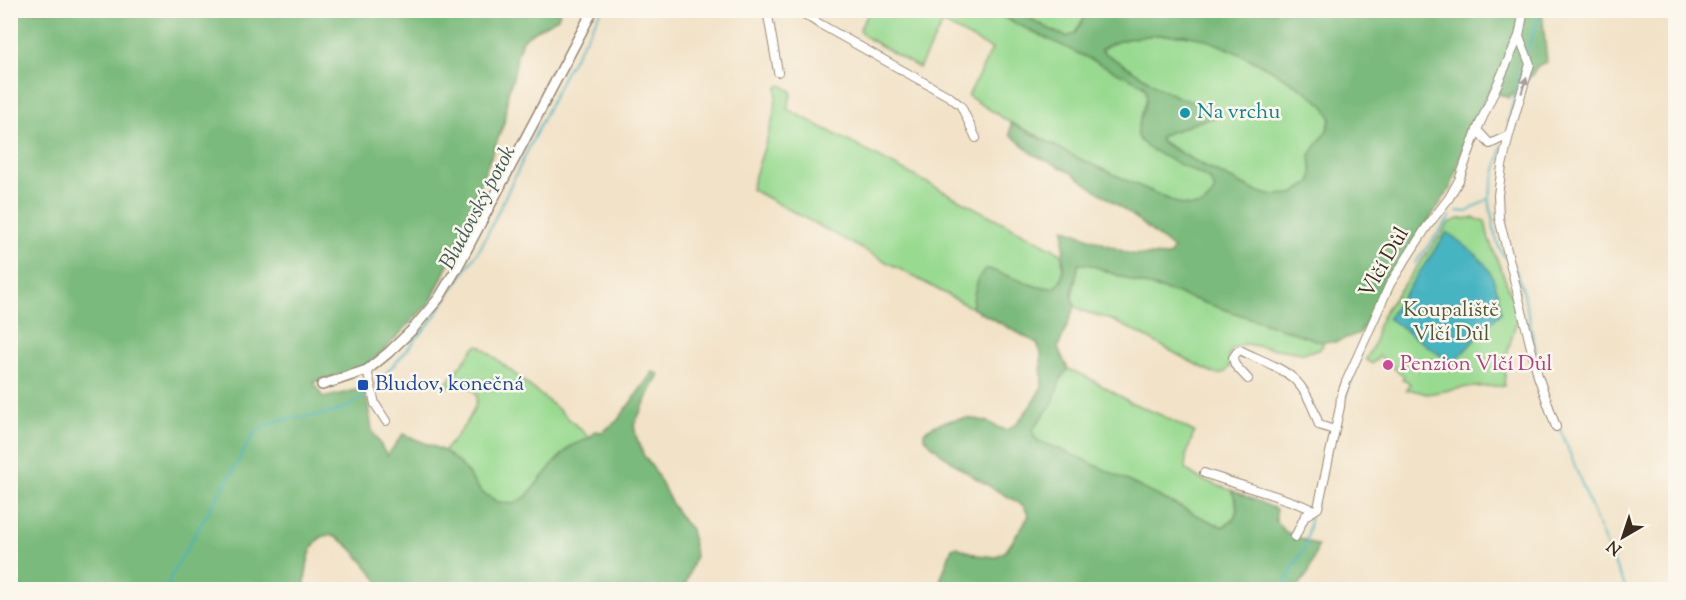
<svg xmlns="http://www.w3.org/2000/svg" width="1686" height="600" font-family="'Sorts Mill Goudy',serif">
	<rect width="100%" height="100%" fill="#fbf7ec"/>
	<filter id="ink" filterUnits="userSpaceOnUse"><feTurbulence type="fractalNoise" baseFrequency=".0167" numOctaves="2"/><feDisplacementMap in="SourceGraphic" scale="12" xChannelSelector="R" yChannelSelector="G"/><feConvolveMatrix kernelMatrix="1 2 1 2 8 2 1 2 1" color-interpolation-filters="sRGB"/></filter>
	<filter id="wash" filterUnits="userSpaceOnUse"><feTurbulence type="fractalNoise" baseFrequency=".008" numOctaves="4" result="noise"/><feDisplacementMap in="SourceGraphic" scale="24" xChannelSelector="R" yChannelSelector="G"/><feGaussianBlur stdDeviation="1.35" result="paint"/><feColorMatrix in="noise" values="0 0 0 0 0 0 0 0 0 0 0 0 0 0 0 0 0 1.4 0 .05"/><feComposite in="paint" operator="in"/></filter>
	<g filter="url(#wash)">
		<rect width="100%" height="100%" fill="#f2e2c7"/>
		<!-- green -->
		<path fill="#99da91" stroke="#6a8258" stroke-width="1.5" d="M870,11H990L1133,79C1160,94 1141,102 1140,124C1139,131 1144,140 1146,147L1208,178L1212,183L1215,190C1205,209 1198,208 1179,204L1066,153L1037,135L1011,123L968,96L992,49L943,23L919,68L864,36L860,31L861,26Z
			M1016,11H1088L1075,34L1068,37L1057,33Z
			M1155,35H1184L1205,38L1229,49L1270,69L1309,93L1325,107L1331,118L1327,130L1310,155L1312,176L1310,183L1293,194L1269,195L1253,190L1193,160L1160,140V138L1163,135L1206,119L1217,118L1159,88L1147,79L1106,54L1101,49C1117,39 1137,37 1155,35Z
			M781,85L790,90L792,93L787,109L1061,253C1063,267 1065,278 1055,288L1038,287L986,269C976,278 974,296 972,308L751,189C760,156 776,122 777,87Z
			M1473,218L1485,221L1489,239L1510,292L1518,316L1507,354L1504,386L1468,387L1427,394L1408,389L1406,391L1410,384L1406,380L1404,381L1402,380L1404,376L1379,356L1372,364L1366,359L1375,342L1377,328L1386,309L1449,223L1458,219Z
			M1079,263L1088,264L1135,282L1175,293L1322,342L1323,345L1319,350L1302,353L1244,344L1231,350L1229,357L1231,364C1227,370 1224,376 1216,374C1179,358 1146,334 1109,319C1097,314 1072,313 1072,297Z
			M479,345L558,409L590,438L571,446L553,464L526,497L513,504L498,502L481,492L463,467L444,451C453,440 486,404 474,391C465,382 454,385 443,388L474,348Z
			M1068,369L1085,376L1130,402L1163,416L1194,432L1186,457L1185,469L1202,480L1231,490C1240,505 1239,518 1223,527C1160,500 1102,464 1038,441L1034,437L1033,429L1052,404L1061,378Z"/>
		<!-- forest -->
		<path fill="#7aba7b" stroke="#5a724c" stroke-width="1.5" fill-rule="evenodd" d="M10,11H560L558,18L536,30L522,40L517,56L514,75L508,92L504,123L452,256L431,301L384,350L364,367L314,382L323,398L365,388L372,430L387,456L403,434L444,451L463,467L481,492L498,502L513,504L526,497L553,464L571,446L590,438L595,431L602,432L617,421L653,372L659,374L634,425L636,436L644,456L655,471L673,506L684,522L691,529L695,556L684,589H384C369,570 326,501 309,557C306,567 306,579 304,589H11Z
			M990,11H1016L1057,33L1068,37L1075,33L1088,11H1542L1547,62L1541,64L1536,68L1532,75L1508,98L1490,89L1464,146L1451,187L1386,284L1372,313L1360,333L1336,342H1322L1175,293L1136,282L1088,264H1078C1078,277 1067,295 1075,306L1058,348L1068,369L1061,378L1052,404L1033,429L1034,437L1038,441C1102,464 1160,500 1223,527C1240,519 1240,505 1231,490L1276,509V521L1284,531L1318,546L1309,572L1298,587L1294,586L1292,590L937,589L952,548L957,547L977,555L995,557L1006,551L1029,516L1024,506C990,486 951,467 924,437V432C940,420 966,415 985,421C994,424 995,428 1007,430L1017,423L1032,404L1042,386L1041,353L1037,343L972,308C974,296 976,277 985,269H989L1038,287L1055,288L1061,281L1063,275L1064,228L1130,254L1169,256L1173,249L1133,216L1070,172L1033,154L1010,134L1011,123L1078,158L1179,204C1198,208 1205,209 1215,190L1212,183L1208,178C1196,172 1143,149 1139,139C1132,124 1154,103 1144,85ZM1155,35H1184L1205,39L1229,49L1270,69L1309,93L1325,107L1331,118L1327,130L1310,155L1312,176L1310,183L1293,194L1269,195L1253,190L1193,160L1161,142L1160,138L1163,135L1206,119L1217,118L1218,113L1207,107L1178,97L1159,88L1147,79L1106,54L1101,50C1115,39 1137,37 1155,35Z"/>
		<!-- water -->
		<path fill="#46b4c2" stroke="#406f70" stroke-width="1.5" d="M1447,232C1483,259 1495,265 1501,312L1454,362H1450L1388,318Z"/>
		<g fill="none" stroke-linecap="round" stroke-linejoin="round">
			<!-- stream -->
			<path stroke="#46b4c2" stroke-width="2" d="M1527,51C1531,37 1539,24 1539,10
				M1508,123L1524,59
				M1489,198C1492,214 1494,246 1505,257
				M1457,211L1467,212L1489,198L1502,146
				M1415,263L1451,216
				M1515,268L1524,294L1536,352
				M374,386L400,358L432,320L481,247L564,75L602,10
				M1345,397L1355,372
				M1559,426L1608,550L1627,590
				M1313,507L1330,431
				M166,590L172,574L254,434C275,414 303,419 330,413C345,410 359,401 370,390
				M1281,590L1306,545L1311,515"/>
		</g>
	</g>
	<g filter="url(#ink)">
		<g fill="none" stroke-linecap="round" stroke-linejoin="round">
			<!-- minor casing -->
			<g stroke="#968672" stroke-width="10">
				<path id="minor" d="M767,10L778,72
					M798,10L818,23L950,97L961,106L976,138
					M1519,36L1530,64L1509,135L1502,166L1498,195L1499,218L1538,376L1556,427
					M1477,130L1490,144L1509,135
					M367,370L375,404L386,421
					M1248,379L1235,365L1233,358L1237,352L1240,350C1257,359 1280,366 1294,379C1307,391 1314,409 1319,425L1334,430
					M1204,473C1240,486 1278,495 1314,510
					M1295,537L1305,516L1318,508L1340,407L1341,396L1346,382L1390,284L1426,228L1449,198L1459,180L1477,130L1519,36L1524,10"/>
			</g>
			<!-- tertiary casing -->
			<g stroke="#968672" stroke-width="12">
				<path id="tertiary" d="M322,385L367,370L388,353L412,330L439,298L457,268L593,10"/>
			</g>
			<!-- minor -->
			<use href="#minor" stroke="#fff" stroke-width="8"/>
			<!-- tertiary -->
			<use href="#tertiary" stroke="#fff" stroke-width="9"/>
		</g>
		<!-- one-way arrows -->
		<defs><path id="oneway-solid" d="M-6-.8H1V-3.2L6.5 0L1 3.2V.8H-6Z" transform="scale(1.5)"/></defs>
		<use fill="#a79f9a" href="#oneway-solid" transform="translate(1524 85) rotate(-73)"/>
	</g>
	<!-- markers -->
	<circle fill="#0f9aa8" stroke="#fbf7ec" stroke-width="2" cx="1185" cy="113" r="6"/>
	<circle fill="#d1479c" stroke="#fbf7ec" stroke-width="2" cx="1388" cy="365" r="6"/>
	<rect fill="#1a4fb4" stroke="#fbf7ec" stroke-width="2" x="357" y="379" width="12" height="12" rx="3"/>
	<g text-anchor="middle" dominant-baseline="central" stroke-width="5" stroke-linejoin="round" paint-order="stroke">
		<!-- culture labels -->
		<g font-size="21" fill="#0d838f" stroke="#fbf7ec" text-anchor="start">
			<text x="1197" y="113">Na vrchu</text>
		</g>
		<!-- street labels -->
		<g font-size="21" fill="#3b2a1e" stroke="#fbf7ec">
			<text transform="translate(1385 263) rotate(-60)">Vlčí Důl</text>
		</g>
		<!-- park labels -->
		<g font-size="21" fill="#52563b" stroke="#fbf7ec">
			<text x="1451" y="311">Koupaliště<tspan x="1451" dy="24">Vlčí Důl</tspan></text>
		</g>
		<!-- hotel labels -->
		<g font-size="21" fill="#b23c85" stroke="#fbf7ec" text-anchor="start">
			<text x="1400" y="365">Penzion Vlčí Důl</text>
		</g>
		<!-- transit labels -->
		<g font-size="21" fill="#164399" stroke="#fbf7ec" text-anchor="start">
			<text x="375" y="385">Bludov, konečná</text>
		</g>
		<!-- water labels -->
		<g font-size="22" font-style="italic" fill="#3f5a57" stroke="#fbf7ec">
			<text transform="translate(479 208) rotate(-62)">Bludovský potok</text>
		</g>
	</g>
	<!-- margin -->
	<rect width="1686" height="600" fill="none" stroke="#fbf7ec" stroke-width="36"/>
	<!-- north arrow -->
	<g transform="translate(1623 537) rotate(219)" stroke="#fbf7ec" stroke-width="4.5" paint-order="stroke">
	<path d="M0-4.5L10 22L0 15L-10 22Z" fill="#3b2a1e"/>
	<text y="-9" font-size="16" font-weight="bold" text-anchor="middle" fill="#3b2a1e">N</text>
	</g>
</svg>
